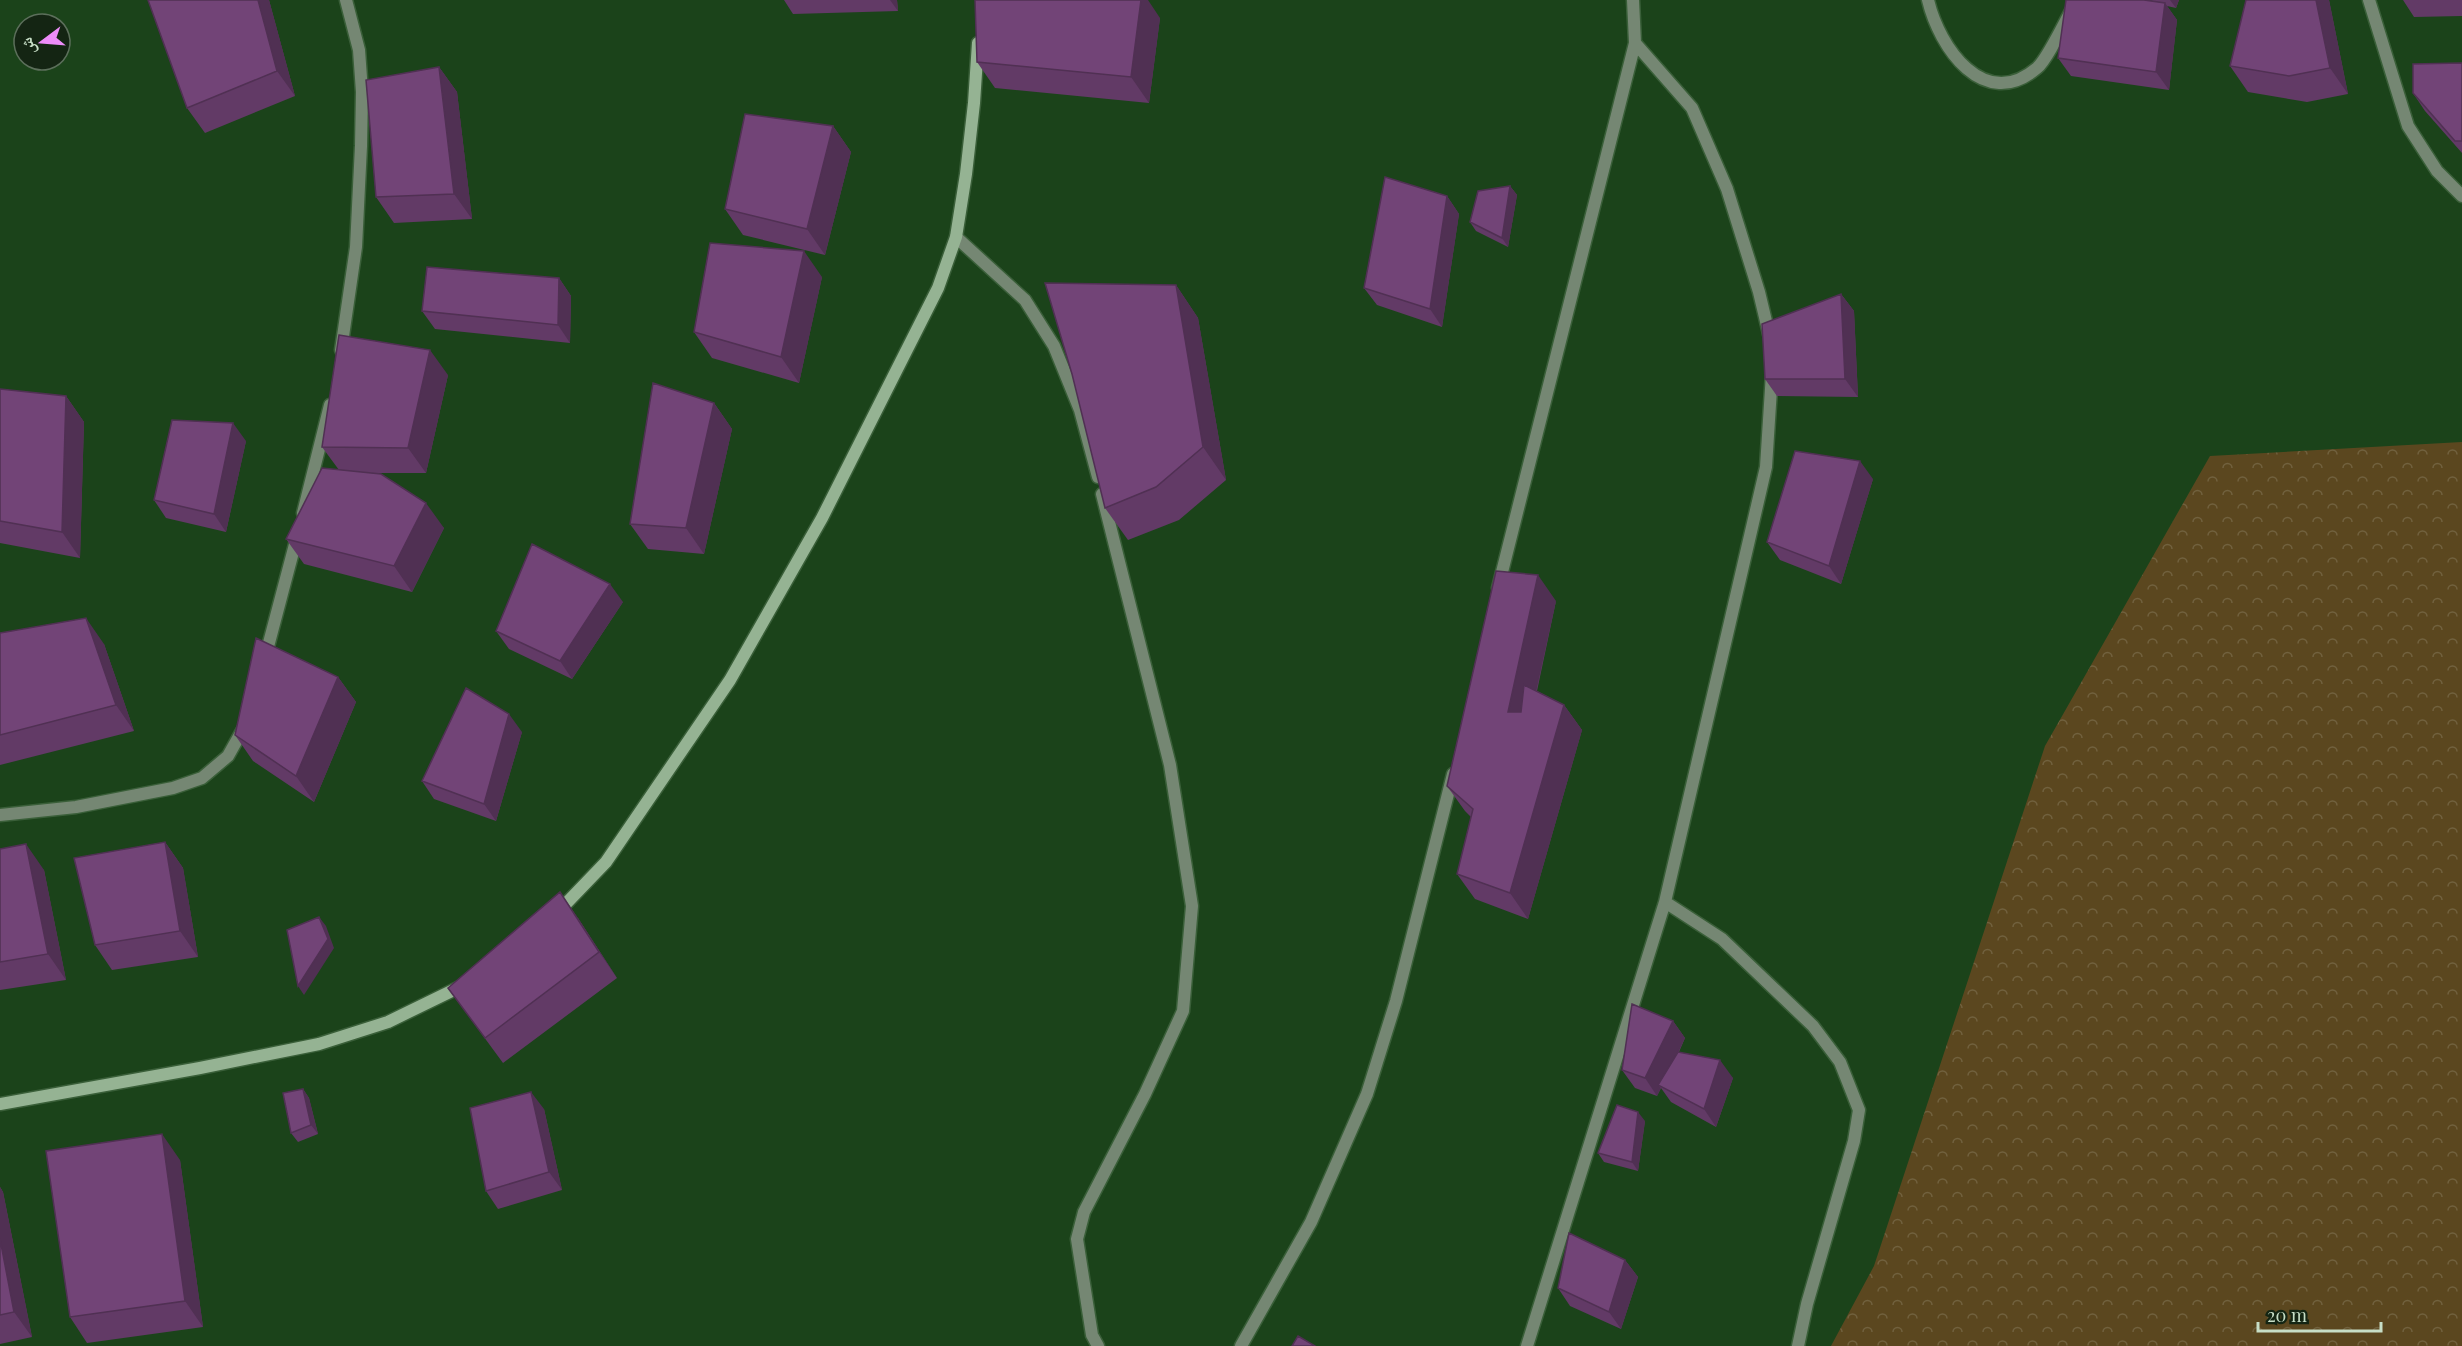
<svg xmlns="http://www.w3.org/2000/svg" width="2462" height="1346" font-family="'Playfair Display','Noto Naskh Arabic',serif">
	<defs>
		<pattern id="forest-crowns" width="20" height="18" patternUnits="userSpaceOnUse" patternTransform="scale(1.5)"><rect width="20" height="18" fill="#5b471f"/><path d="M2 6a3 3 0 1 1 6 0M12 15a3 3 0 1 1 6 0" fill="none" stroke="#71613e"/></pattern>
	</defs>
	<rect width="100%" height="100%" fill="#1b431a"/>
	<!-- forest -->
	<path fill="url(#forest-crowns)" d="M2462,442V1346H1831L1874,1266L2045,746L2210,456Z"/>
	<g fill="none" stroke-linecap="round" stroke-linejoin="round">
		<!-- minor casing -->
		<g stroke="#3a5f39" stroke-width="15">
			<path id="minor" d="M1633,0L1635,43
				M1928,0C1939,47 1984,113 2037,68C2048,59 2068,15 2077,0
				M2369,0L2408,126L2437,171L2462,196
				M956,237L1025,300L1054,346L1080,410L1098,477
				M341,350L356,247L361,146L362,92L359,50L346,0
				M303,513L330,405
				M1498,588L1635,43L1692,108L1727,189L1759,292L1770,338
				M265,658L298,533
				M0,815L76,807L173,788L202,778L228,756L246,724
				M1665,902L1722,939L1813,1026L1840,1062L1859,1110L1854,1141L1807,1304L1798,1346
				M1098,1346L1092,1335L1077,1239L1084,1212L1145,1094L1183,1011L1192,906L1170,765L1102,494
				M1241,1346L1311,1222L1367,1094L1396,1001L1453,774
				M1527,1346L1665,902L1766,467L1772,373"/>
		</g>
		<!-- secondary casing -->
		<g stroke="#3a5f39" stroke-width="15">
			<path id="secondary" d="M557,913L606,862L730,680L822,518L938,288L956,237L966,174L974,103L978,43
				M0,1104L200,1068L319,1044L388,1022L466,984"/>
		</g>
		<!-- minor -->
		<use href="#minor" stroke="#758773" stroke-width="12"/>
		<!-- secondary -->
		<use href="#secondary" stroke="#95b393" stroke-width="12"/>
	</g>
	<!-- wall -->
	<path fill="#623a66" d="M269,0L295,96L205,133L187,108Z
		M784,0H897L898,11L793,14Z
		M2149,0H2179L2176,8L2167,6L2177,20L2169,90L2071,76L2058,58L2153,1Z
		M2246,0H2329L2348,94L2307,102L2248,92L2230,66Z
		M2403,0H2462V16L2414,17Z
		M1160,18L1149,103L995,88L977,62Z
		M2462,63V153L2425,111L2413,93Z
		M439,67L457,92L472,219L394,223L376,197Z
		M833,126L851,152L825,255L743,235L725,209Z
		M1510,186L1517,195L1508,247L1476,231L1470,222Z
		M1447,196L1459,214L1442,327L1377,305L1364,288Z
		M822,277L799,383L712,358L694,332Z
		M559,278L571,296L570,343L435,329L422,311Z
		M1176,285L1198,318L1226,480L1179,520L1128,540L1105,508Z
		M1841,294L1854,311L1858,397L1777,396L1765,379Z
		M448,375L426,473H363L444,528L412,592L304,564L286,539L339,470L322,447Z
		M0,389L66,396L84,422L80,558L0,543Z
		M714,403L732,429L704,554L648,549L630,524Z
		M246,441L226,532L166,518L154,500Z
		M1873,479L1841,584L1780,560L1767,542Z
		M1556,601L1537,691L1564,705L1582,730L1528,919L1475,899L1457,874L1471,817L1465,811L1447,786Z
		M623,602L572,679L509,649L496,631Z
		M0,633L104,644L134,731L0,765Z
		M338,677L356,702L314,802L253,761L235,735Z
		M522,732L496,821L434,799L422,781Z
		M165,842L183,868L198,957L112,970L95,945Z
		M0,849L44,870L66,980L0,990Z
		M578,918L617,978L503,1063L448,988Z
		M1673,1021L1685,1038L1679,1052L1733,1078L1716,1127L1671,1102L1661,1088L1657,1096L1635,1088L1622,1070Z
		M303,1089L309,1098L318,1134L298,1142L291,1133Z
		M544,1109L562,1190L498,1209L486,1191Z
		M1645,1121L1638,1171L1604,1162L1598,1153Z
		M180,1160L203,1327L87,1343L70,1317Z
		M0,1187L3,1192L32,1337L0,1344Z
		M1625,1260L1638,1277L1621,1329L1570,1306L1558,1288Z"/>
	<!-- shaded-wall -->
	<path fill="#503053" d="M258,0H269L295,96L277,71Z
		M890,0H897L898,11Z
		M1141,0H1148L1160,18L1149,103L1131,77Z
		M2170,0H2179L2176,8Z
		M2316,0H2329L2348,94L2330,68Z
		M2165,3L2177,20L2169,90L2156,72Z
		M439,67L457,92L472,219L454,194Z
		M833,126L851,152L825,255L807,229Z
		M1510,186L1517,195L1508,247L1502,238Z
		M1447,196L1459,214L1442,327L1430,309Z
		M804,251L822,277L799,383L781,357Z
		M559,278L571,296L570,343L558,325Z
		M1176,285L1198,318L1226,480L1203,447Z
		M1841,294L1854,311L1858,397L1845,379Z
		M430,350L448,375L426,473L408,448Z
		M66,396L84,422L80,558L62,532Z
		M714,403L732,429L704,554L686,528Z
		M233,423L246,441L226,532L214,514Z
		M1860,461L1873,479L1841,584L1829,566Z
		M426,503L444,528L412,592L394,566Z
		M1538,575L1556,601L1526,738L1508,712Z
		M610,584L623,602L572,679L560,661Z
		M86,618L104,644L134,731L116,705Z
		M338,677L356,702L314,802L296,776Z
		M1564,705L1582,730L1528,919L1510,893Z
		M509,714L522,732L496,821L484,804Z
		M165,842L183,868L198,957L180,931Z
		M26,844L44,870L66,980L48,954Z
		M560,892L578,918L617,978L599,952Z
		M319,917L326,926L334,948L304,995L298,986Z
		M1673,1021L1685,1038L1662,1087L1658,1085L1661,1088L1657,1096L1645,1078Z
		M1720,1060L1733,1078L1716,1127L1704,1109Z
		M303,1089L309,1098L318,1134L311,1125Z
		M531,1092L544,1109L562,1190L549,1172Z
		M1638,1112L1645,1121L1638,1171L1632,1162Z
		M162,1134L180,1160L203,1327L185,1301Z
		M0,1187L3,1192L32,1337L14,1312L0,1239Z
		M1625,1260L1638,1277L1621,1329L1609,1312Z"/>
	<!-- building -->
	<path fill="#724477" stroke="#503053" stroke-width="1.5" d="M148,0H258L277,71L187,108Z
		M975,0H1141L1131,77L977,62Z
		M2066,0H2144L2165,3L2156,72L2058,58Z
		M2246,0H2316L2330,68L2289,76L2230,66Z
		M2462,63V141H2455L2413,93V64Z
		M439,67L454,194L376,197L366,80Z
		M745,114L833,126L807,229L725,209Z
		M1385,177L1447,196L1430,309L1364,288Z
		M1510,186L1502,238L1470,222L1478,191Z
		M710,243L804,251L781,357L694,332Z
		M427,267L559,278L558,325L422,311Z
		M1045,283L1176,285L1203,447L1156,487L1105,508L1072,374Z
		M1841,294L1845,379H1765L1762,324Z
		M339,335L430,350L408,448L322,447Z
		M653,383L714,403L686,528L630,524Z
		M0,389L66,396L62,532L0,521Z
		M172,420L233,423L214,514L154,500Z
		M1795,451L1860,461L1829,566L1767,542Z
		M322,468L381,474L426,503L394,566L286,539Z
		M532,544L610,584L560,661L496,631Z
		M1496,571L1538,575L1508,712H1521L1524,685L1564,705L1510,893L1457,874L1473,809L1447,786Z
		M86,618L116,705L0,735V633Z
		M256,638L338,677L296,776L235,735Z
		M466,688L509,714L484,804L422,781Z
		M165,842L180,931L95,945L74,858Z
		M26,844L48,954L0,962V849Z
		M560,892L599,952L485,1038L448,988Z
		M319,917L328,939L298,986L287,930Z
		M1632,1004L1673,1021L1645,1078L1622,1070Z
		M1678,1052L1720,1060L1704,1109L1658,1085Z
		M303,1089L311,1125L291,1133L283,1093Z
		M531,1092L549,1172L486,1191L470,1108Z
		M1617,1105L1638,1112L1632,1162L1598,1153Z
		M162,1134L185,1301L70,1317L46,1151Z
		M1569,1233L1625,1260L1609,1312L1558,1288Z
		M0,1239L14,1312L0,1315Z
		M1298,1336L1315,1346H1292Z"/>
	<!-- north arrow -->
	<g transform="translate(42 42) rotate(254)"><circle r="28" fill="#142513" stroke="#5c6f5b" stroke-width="1.5"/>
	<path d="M0-4.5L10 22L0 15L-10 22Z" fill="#ed8cf9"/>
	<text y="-9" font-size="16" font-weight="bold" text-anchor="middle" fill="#c7dec6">ش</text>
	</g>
	<!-- scale -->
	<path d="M2258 1322v9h123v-9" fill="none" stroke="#c7dec6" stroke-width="3"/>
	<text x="2267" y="1322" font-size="18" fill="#c7dec6" stroke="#142513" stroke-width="4.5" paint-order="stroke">20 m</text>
</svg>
